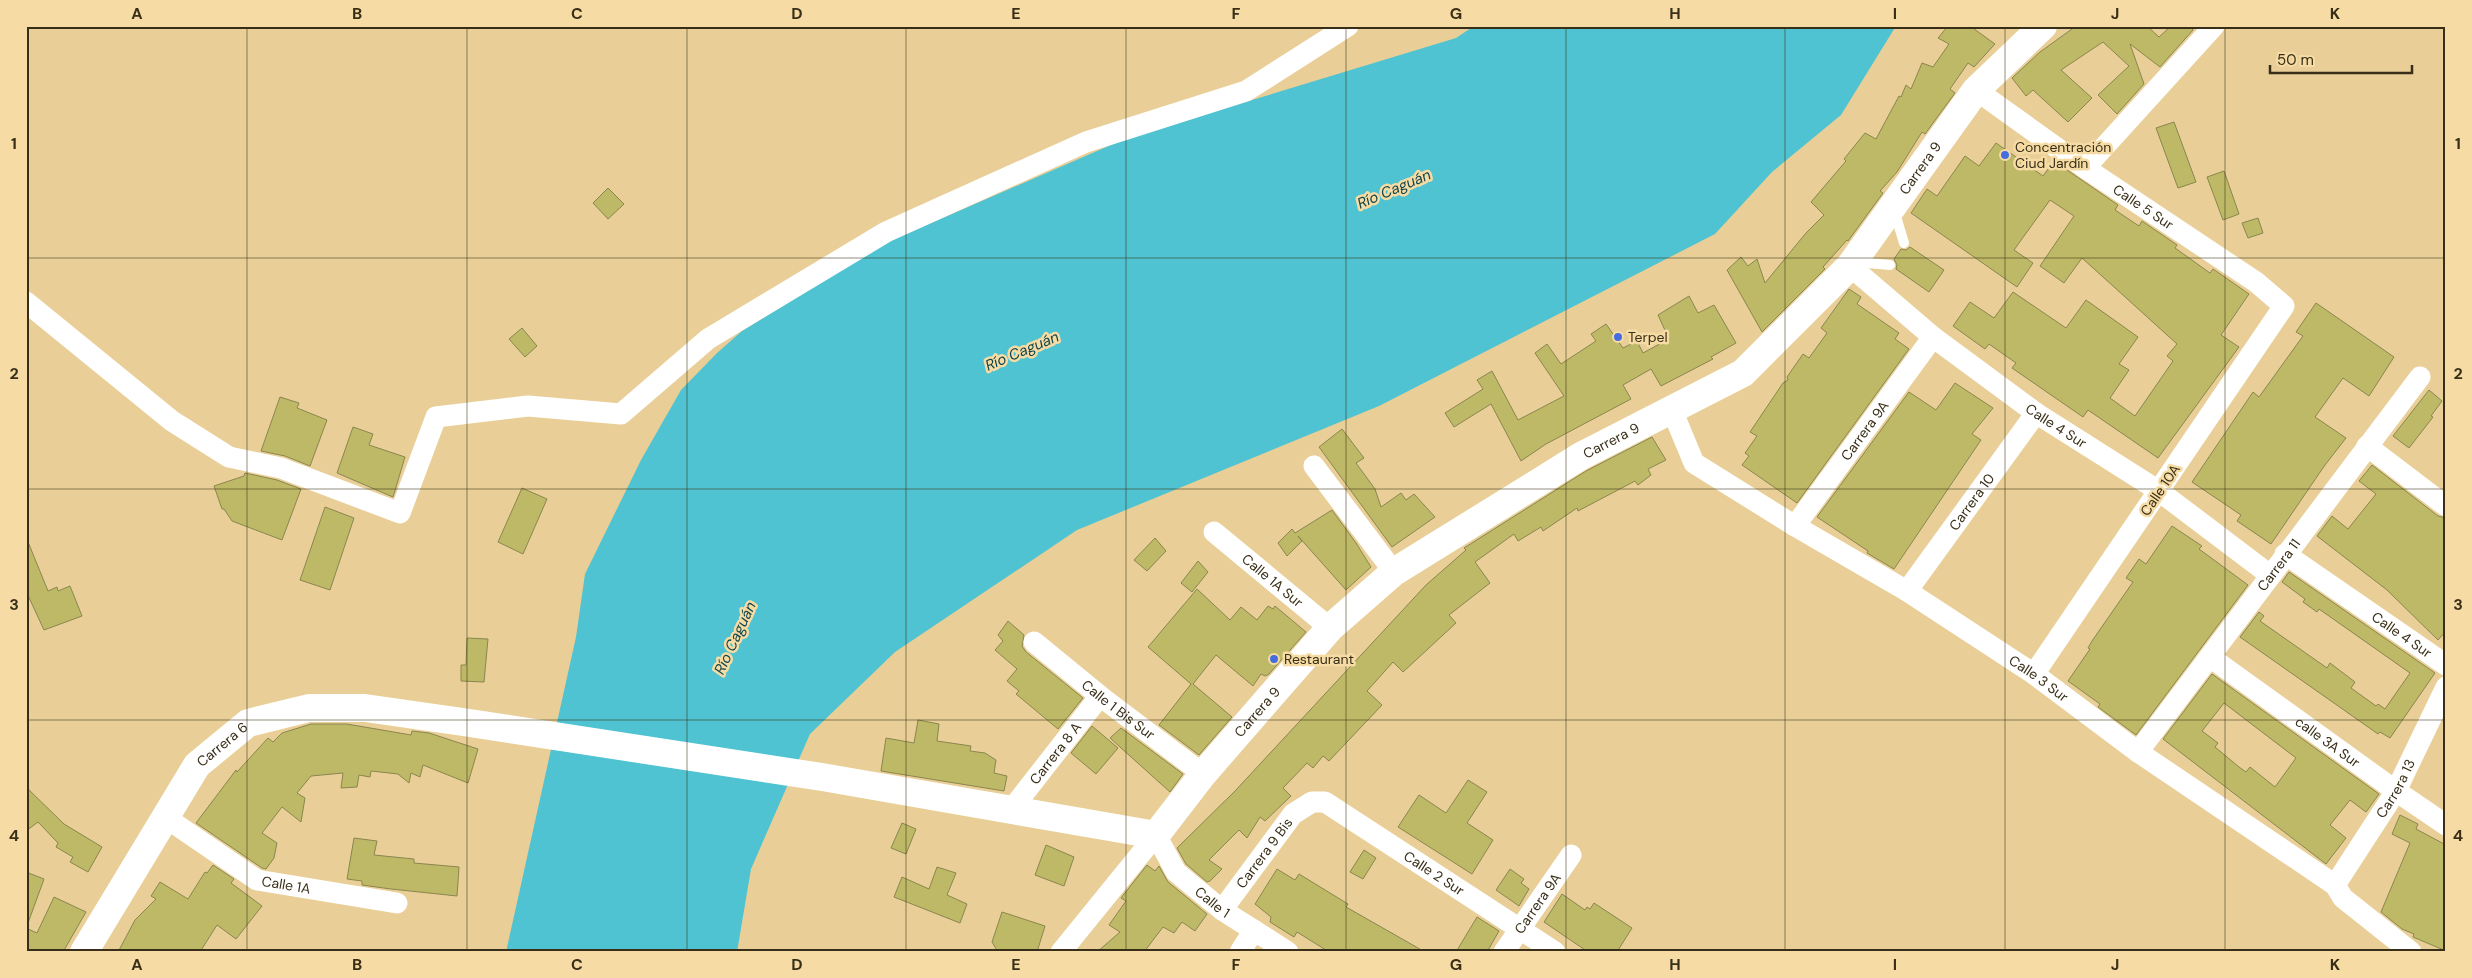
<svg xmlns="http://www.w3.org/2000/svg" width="2472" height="978" font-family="'DM Sans',sans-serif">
	<rect width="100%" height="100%" fill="#e9cf97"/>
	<!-- water -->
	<path fill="#4fc3d1" d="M1474,26H1896L1841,115L1772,172L1715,234L1379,406L1077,530L895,652L810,734L751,869L737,952H506L576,637L585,574L641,460L681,390L717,353L742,331L885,243L1127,138L1456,38Z"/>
	<!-- building -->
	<path fill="#beb967" stroke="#8a864e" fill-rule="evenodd" d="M1948,26H1970L1995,44L1974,67L1968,63L1950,89L1955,93L1925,134L1922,132L1897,172L1880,191L1883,193L1848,241L1847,240L1823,267L1825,269L1762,332L1727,270L1741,257L1748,266L1757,259L1765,283L1806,233L1824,215L1811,202L1846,161L1844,159L1865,133L1876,139L1899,96L1901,97L1906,85L1911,89L1922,63L1933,67L1949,44L1938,38Z
		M2076,26H2147L2159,37L2171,26H2190L2193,30L2160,67L2130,44L2144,84L2117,114L2098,95L2129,66L2103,42L2061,70L2092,98L2068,122L2033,90L2026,96L2012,78L2040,52Z
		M2174,122L2196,182L2178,188L2156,128Z
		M1996,143L2043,176L2054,161L2118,205L2115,210L2139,226L2142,221L2177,245L2175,248L2210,273L2213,269L2249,294L2221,335L2239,347L2158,458L2088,410L2083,417L2012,368L2016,363L1989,344L1985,349L1953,326L1970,302L1994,318L2013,292L2066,328L2086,300L2138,337L2119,364L2129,370L2110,398L2135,416L2173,361L2167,356L2177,344L2082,258L2064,283L2040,266L2074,216L2050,200L2014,250L2033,263L2017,287L1911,213L1927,189L1937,196L1965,156L1979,166Z
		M2224,171L2239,214L2223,220L2207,177Z
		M608,188L624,204L608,219L593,203Z
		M2258,218L2263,233L2248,238L2242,223Z
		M1910,247L1944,270L1929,292L1896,269L1897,265L1894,259L1901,249L1906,250Z
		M1849,289L1861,297L1857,304L1899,333L1895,339L1909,349L1797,503L1742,465L1749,456L1745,453L1757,436L1750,432L1783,383L1788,380L1787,377L1803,354L1809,358L1827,333L1821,328Z
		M1689,296L1698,313L1714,305L1736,343L1711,357L1713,359L1661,386L1651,369L1623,385L1631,399L1546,444L1521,461L1491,404L1454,427L1445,413L1483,389L1477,380L1492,371L1518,420L1564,396L1535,353L1547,344L1561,364L1596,341L1591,334L1606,324L1623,348L1637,341L1643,353L1669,339L1658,315Z
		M2316,303L2394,357L2369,396L2343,378L2315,417L2346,438L2325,465L2271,544L2237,521L2241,515L2192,482L2253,392L2259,397L2303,336L2296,332Z
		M522,328L537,346L525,357L509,339Z
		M1955,383L1993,408L1972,434L1981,440L1894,569L1867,553L1868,551L1817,517L1909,392L1936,410Z
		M2429,390L2442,401L2431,416L2433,417L2409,448L2393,436Z
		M280,397L299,403L297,408L327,420L310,466L285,456L261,451Z
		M353,427L373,434L369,445L405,457L393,497L337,473Z
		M1342,429L1364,458L1356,463L1375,489L1381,507L1401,493L1406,500L1414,494L1435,517L1392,547L1319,447Z
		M1652,437L1666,460L1648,469L1651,475L1638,485L1635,481L1578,511L1577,508L1543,531L1541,527L1518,541L1514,534L1475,562L1490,583L1449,615L1456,623L1403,672L1393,662L1367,691L1382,705L1329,761L1323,756L1313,768L1307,763L1283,788L1291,796L1265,821L1260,817L1247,838L1239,830L1209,860L1222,869L1210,881L1207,882L1186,864L1177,848L1235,791L1426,585L1466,550L1464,548L1586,471Z
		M2372,465L2438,516L2446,518V631L2438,640L2387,590L2317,536L2332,516L2348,529L2376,494L2359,481Z
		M245,473L277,480L301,489L282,540L232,521L224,509H222L214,486L244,476Z
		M522,488L547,499L523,554L498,542Z
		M325,507L354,518L330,590L300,580Z
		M1332,510L1356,543L1371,567L1346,590L1298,536L1302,541L1287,556L1278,543L1292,529L1295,533Z
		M2172,526L2202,546L2199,549L2248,585L2136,735L2098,707L2100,704L2068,681L2090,649L2088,648L2092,641L2133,582L2126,578L2139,559L2146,564Z
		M26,537L48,591L57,587L58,591L70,586L82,616L44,630L26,591Z
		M1155,538L1166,551L1147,571L1134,560Z
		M1198,561L1208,572L1192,592L1181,583Z
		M2289,572L2435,673L2390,738L2380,732L2378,734L2240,637L2259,612L2264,616L2260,621L2327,668L2330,663L2355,682L2351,688L2376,706L2378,704L2385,709L2410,673L2319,609L2317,612L2303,602L2305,599L2282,582Z
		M1197,589L1230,620L1241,607L1257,620L1268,606L1273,609L1275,606L1306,632L1269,674L1265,676L1261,674L1253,686L1216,655L1193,684L1232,717L1199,755L1159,725L1191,684L1148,647Z
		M1008,621L1024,635L1022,646L1026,652L1083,698L1058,729L1016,694L1019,691L1007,681L1017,669L995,650L1003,641L998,635Z
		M467,638L488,639L484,682L461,681V665H466Z
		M2212,674L2379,794L2366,812L2350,800L2330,825L2346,838L2326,864L2163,739ZM2224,703L2296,758L2275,787L2250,767L2246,772L2239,767L2215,747L2218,743L2202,731Z
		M918,720L939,724L937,741L971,746L970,751L985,753L996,760L994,773L1007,776L1004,791L881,771L886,738L914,743Z
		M311,724H347L411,735L412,731L429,733L478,749L468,783L423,765L420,777L411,773L409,783L398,774L371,771L370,777L359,775L357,787L341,788L343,773L311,776L297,793L305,798L301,822L282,807L262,833L277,843L274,858L266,869L262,868L196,823L236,770L237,772L268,738L273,742L282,733Z
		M1092,726L1118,748L1096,774L1071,753Z
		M1121,728L1183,774L1170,792L1110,738Z
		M1468,780L1487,792L1467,823L1493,840L1472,874L1398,827L1419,795L1446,813Z
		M26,787L64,824L102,847L88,872L70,862L73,857L56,847L58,843L38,822L26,831Z
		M2400,815L2418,824L2416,829L2446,845V951L2413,937L2414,934L2402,929L2381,912L2410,843L2392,834Z
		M902,823L916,829L906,854L891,848Z
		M354,838L377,841L374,855L414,859V863L459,867L457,896L391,889L362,885V881L347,879Z
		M1046,845L1074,857L1064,886L1035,875Z
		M1364,850L1376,858L1363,879L1350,872Z
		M213,865L234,879L231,883L262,906L236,939L217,925L200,952H118L135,920L156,899L151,896L160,882L188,899L205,872L207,873Z
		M1147,865L1155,871L1159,866L1168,882L1207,914L1195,931L1182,922L1174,933L1163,927L1144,952H1097L1120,932L1109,925L1126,901L1121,898Z
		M937,867L956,873L947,895L967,904L960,923L894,897L902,877L929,889Z
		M1277,869L1295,880L1299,874L1348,904L1346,907L1425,952H1329L1297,932L1294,937L1270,922L1271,917L1255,904Z
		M1510,869L1524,879L1521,883L1529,889L1519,906L1496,890Z
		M26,872L44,879L28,923L26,922Z
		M1562,894L1585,910L1587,907L1590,909L1594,903L1632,928L1617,952H1588L1544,922Z
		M54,897L86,912L63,952H26V928L37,933Z
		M1002,912L1045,926L1037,952H998L992,942Z
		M1477,917L1499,931L1487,952H1456Z"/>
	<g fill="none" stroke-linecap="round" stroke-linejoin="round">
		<!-- service -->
		<path stroke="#fff" stroke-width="10" d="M1894,210L1904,243
			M1856,262L1890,265"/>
		<!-- minor -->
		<g stroke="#fff" stroke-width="21">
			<path id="s1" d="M1976,90L2085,168L2256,282L2284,306L2034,674"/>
			<path d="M2085,168L2214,26"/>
			<path id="s2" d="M1850,266L1933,337L2036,413L2159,491L2270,575"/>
			<path d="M26,302L172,421L229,457L281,468L400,513L436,417L528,406L621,414L708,339L886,232L1086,142L1246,91L1348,26"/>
			<path id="s3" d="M1672,410L1694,463L1795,526L1907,591L2034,674L2138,752L2335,885L2343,898L2411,952"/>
			<path d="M2367,446L2446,506"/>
			<path d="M1314,466L1394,572"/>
			<path id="s4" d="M1795,526L1933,337"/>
			<path id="s5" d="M1214,532L1330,628"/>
			<path id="s6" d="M2285,554L2446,665"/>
			<path id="s7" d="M1907,591L2036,413"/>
			<path id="s8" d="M1034,642L1100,696L1203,774"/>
			<path id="s9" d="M2210,657L2396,791L2446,825"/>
			<path id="s10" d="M2138,752L2420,377"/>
			<path id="s11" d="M1011,810L1100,696"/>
			<path id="s12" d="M165,817L257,880L397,903"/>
			<path id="s13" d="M2335,885L2396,791L2446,687"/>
			<path id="s14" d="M1222,910L1293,814L1312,802H1325L1555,952"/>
			<path id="s15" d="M1061,952L1156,835L1176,872L1222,910L1288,952"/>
			<path d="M1240,952L1254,930"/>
			<path id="s16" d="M1504,952L1571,855"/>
		</g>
		<!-- secondary -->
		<path stroke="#fff" stroke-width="28" id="s17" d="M84,952L197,765L248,723L309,708H365L463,722L822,777L1156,835L1203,774L1330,628L1394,572L1581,456L1743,373L1850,266L1976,90L2043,26"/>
	</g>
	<!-- grid -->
	<path fill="none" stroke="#392f18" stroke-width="1" stroke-opacity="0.55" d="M247,26V952M467,26V952M687,26V952M906,26V952M1126,26V952M1346,26V952M1566,26V952M1785,26V952M2005,26V952M2225,26V952M26,258H2446M26,489H2446M26,720H2446"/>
	<!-- markers -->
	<g fill="#446ee0" stroke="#f6dca4" stroke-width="2">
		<circle cx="2005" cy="155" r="5"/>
		<circle cx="1618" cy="337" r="5"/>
		<circle cx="1274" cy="659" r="5"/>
	</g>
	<g text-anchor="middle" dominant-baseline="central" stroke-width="5" stroke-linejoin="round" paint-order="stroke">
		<!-- poi labels -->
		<g font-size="14" fill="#392f18" stroke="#f6dca4" text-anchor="start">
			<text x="2015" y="147">Concentración<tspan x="2015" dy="16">Ciud Jardín</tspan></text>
			<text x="1628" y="337">Terpel</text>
			<text x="1284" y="659">Restaurant</text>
		</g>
		<!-- street labels -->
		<g font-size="14" fill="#392f18" stroke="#f6dca4">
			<text stroke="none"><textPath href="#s17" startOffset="2234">Carrera 9</textPath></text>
			<text stroke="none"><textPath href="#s1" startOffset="204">Calle 5 Sur</textPath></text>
			<text stroke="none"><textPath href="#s2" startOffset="261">Calle 4 Sur</textPath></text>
			<text stroke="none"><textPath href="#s4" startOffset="118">Carrera 9A</textPath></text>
			<text stroke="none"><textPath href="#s17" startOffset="1814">Carrera 9</textPath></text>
			<text transform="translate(2160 490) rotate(-56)">Calle 10A</text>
			<text stroke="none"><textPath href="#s7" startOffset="110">Carrera 10</textPath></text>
			<text stroke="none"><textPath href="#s10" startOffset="234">Carrera 11</textPath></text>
			<text stroke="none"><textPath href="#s5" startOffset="76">Calle 1A Sur</textPath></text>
			<text stroke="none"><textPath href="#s6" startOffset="142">Calle 4 Sur</textPath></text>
			<text stroke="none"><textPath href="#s3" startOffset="464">Calle 3 Sur</textPath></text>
			<text stroke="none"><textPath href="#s8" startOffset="108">Calle 1 Bis Sur</textPath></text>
			<text stroke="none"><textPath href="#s17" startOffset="1364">Carrera 9</textPath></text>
			<text stroke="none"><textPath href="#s9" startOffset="145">calle 3A Sur</textPath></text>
			<text stroke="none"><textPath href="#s17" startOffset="251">Carrera 6</textPath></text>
			<text stroke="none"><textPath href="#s11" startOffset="72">Carrera 8 A</textPath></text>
			<text stroke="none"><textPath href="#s13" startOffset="114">Carrera 13</textPath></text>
			<text stroke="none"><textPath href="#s14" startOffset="71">Carrera 9 Bis</textPath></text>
			<text stroke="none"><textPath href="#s14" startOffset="285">Calle 2 Sur</textPath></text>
			<text stroke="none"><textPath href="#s12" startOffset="141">Calle 1A</textPath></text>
			<text stroke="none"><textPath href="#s15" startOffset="240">Calle 1</textPath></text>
			<text stroke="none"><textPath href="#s16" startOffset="59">Carrera 9A</textPath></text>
		</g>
		<!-- water labels -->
		<g font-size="15" font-style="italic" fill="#12464c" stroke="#f6dca4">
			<text transform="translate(1394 189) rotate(-23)">Río Caguán</text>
			<text transform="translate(1022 351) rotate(-23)">Río Caguán</text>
			<text transform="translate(735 638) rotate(-65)">Río Caguán</text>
		</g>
	</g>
	<!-- border -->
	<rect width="2472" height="978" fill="none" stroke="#f6dca4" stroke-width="55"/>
	<!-- scale -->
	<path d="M2270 65v8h142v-8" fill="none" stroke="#392f18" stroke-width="2.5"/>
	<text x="2277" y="65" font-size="15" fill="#392f18" stroke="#f6dca4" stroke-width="4" paint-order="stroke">50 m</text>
	<rect x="28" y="28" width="2416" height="922" fill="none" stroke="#392f18" stroke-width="2"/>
	<g font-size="16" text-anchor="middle" font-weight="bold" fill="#392f18">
		<text x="137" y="19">A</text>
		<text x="357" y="19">B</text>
		<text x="577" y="19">C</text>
		<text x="797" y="19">D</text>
		<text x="1016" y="19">E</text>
		<text x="1236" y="19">F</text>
		<text x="1456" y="19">G</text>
		<text x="1675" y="19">H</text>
		<text x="1895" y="19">I</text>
		<text x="2115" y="19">J</text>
		<text x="2335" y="19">K</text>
		<text x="14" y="149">1</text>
		<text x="2458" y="149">1</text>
		<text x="14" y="379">2</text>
		<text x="2458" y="379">2</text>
		<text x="14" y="610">3</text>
		<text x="2458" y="610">3</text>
		<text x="14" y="841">4</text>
		<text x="2458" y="841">4</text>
		<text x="137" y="970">A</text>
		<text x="357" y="970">B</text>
		<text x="577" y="970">C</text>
		<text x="797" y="970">D</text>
		<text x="1016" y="970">E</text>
		<text x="1236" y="970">F</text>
		<text x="1456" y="970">G</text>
		<text x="1675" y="970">H</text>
		<text x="1895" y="970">I</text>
		<text x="2115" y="970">J</text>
		<text x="2335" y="970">K</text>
	</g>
</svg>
